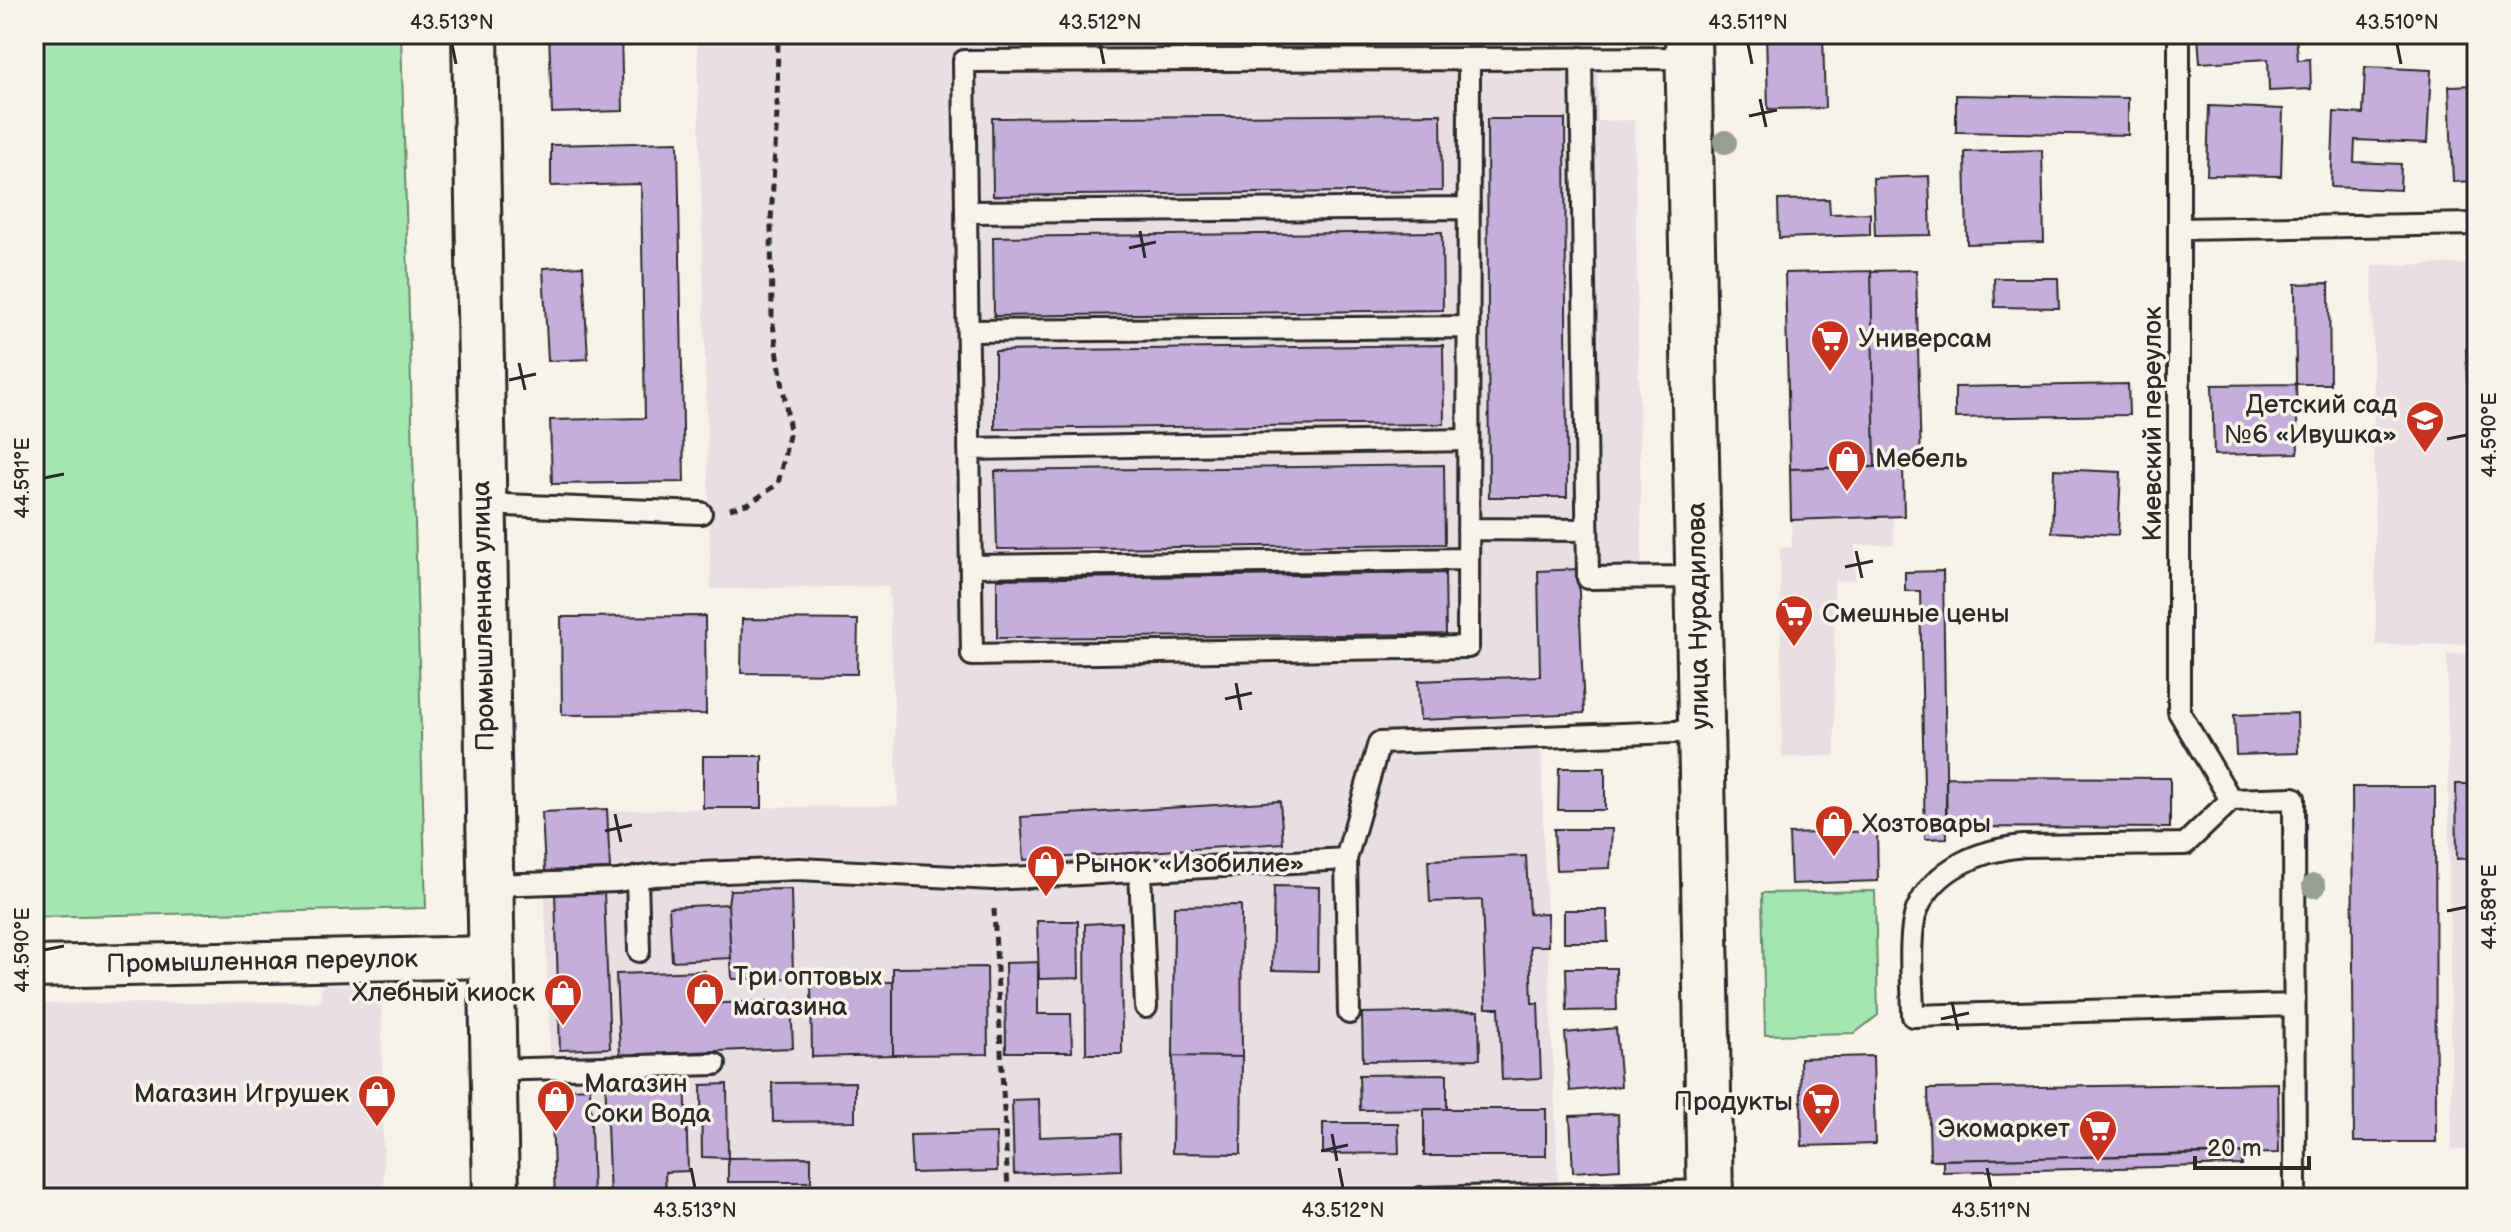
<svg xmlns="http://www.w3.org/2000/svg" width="2511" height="1232" font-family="'Balsamiq Sans',sans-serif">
	<rect width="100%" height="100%" fill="#f7f3e8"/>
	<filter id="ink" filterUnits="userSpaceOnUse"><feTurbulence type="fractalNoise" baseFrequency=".0125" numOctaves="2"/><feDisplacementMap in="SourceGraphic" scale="16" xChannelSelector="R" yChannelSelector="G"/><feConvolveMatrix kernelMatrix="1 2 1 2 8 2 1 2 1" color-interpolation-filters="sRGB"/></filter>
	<g filter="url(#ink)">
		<!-- built -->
		<path fill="#e8dee4" d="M697,34H1598V121L1634,120L1642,569L1538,571L1540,676L1418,681L1420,719L1541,717L1543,830L1559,1198H555L542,812L898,805L889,586L711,589Z
			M2477,264V644L2376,645L2372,265Z
			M1893,517L1894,545H1855V580L1834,581L1835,756L1782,757L1780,548L1792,547L1791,520Z
			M2447,654H2477V1150H2452Z
			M381,984L384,1198H34V1004L320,1002L322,985Z"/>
		<!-- green -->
		<path fill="#a4e6b0" stroke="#68886e" stroke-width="2" d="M34,34H401L426,908L34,917Z
			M1875,891L1878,1015L1855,1033L1765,1035L1762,893Z"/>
		<!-- building -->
		<path fill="#c5addc" stroke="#2b2b2b" stroke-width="2" d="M549,34H621L623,111L552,113Z
			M1315,34H1591V41L1315,46Z
			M1766,34H1823L1825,108L1768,109Z
			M2233,34H2296L2298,60L2310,59L2311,89L2269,91L2268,59L2200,63L2198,36Z
			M2365,67L2431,70L2427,143L2355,140L2354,162L2401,164L2400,190L2331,187L2334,112L2363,114Z
			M2477,85V181L2453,182L2449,86Z
			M1956,95L2128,98V135L1956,132Z
			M2209,106L2283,109L2281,176L2207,175Z
			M1441,114L1442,191L993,196L992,118Z
			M1487,119H1565L1567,497H1489Z
			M678,142L684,482L552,484L550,420L645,418L641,184L551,186V145Z
			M2042,150L2044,242L1967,244L1965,152Z
			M1929,176L1931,235L1875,236L1873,178Z
			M1829,199L1830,214L1870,213V235L1779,238L1778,200Z
			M1442,232L1443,310L994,316L993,237Z
			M583,266L588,359L548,361L543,268Z
			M1916,270L1921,464L1875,467L1871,271Z
			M1871,271L1875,467L1790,469L1785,273Z
			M1994,278H2058L2059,308L1995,307Z
			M2329,283L2330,384H2296L2295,284Z
			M1443,345L1444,424L995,429V351Z
			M2477,348V382H2467L2466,349Z
			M2128,384L2129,415L1955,418V387Z
			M2296,384L2298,453L2214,455L2212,385Z
			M1444,465L1445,544L997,549L995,471Z
			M1903,465L1904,516L1791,520L1790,469Z
			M2054,469L2121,472L2118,535L2052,532Z
			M1578,569L1584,713L1420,720L1418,681L1540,676L1538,571Z
			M1943,571L1947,838L1925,839L1920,591H1905V572Z
			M1445,573L1446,634L997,638V579Z
			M705,616L706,714L562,715L561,617Z
			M742,619L858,620L857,674L741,673Z
			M2297,713L2298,753L2236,755L2234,715Z
			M703,756H762V808H703Z
			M1559,768H1605V810H1558Z
			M1946,777L2170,778V828L1946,827Z
			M2456,784H2477V858L2457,859Z
			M2352,787H2435L2436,1142H2354Z
			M1280,801L1283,843L1024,860L1021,817Z
			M607,809L610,869L545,871L542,812Z
			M1554,829H1612L1610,868L1556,870Z
			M1877,831L1878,881L1791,884L1789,834Z
			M1526,856L1529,914L1547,913L1548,946H1530L1532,1003H1538L1541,1078L1502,1080L1499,1008H1486L1482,900L1430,902L1428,860Z
			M1274,886L1319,887L1318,971L1272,970Z
			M791,889L793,978L732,979L728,904L730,890Z
			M604,891L610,1048L560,1050L555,893Z
			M728,904L731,958L672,961L669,907Z
			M1241,905L1242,1057L1173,1056L1174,906Z
			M1564,910H1607L1608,942H1564Z
			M1037,921H1078L1079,978L1039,979Z
			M1121,922L1122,1054H1086L1085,924Z
			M1038,962V1014H1071L1072,1052H1006L1005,963Z
			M987,967L988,1054L893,1055V968Z
			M1566,968H1616L1617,1010L1567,1011Z
			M705,971L706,1004L791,1000L793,1048L620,1055L616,974Z
			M811,981L893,982V1055L812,1057Z
			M1479,1011L1480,1059L1363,1061L1362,1013Z
			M1616,1028L1621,1086L1570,1091L1565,1033Z
			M1173,1056L1242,1057L1241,1154L1172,1153Z
			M1873,1056L1875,1144L1802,1146L1800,1058Z
			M685,1073L688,1171L665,1172L666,1198H610L605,1075Z
			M1447,1074V1109L1360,1110L1359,1075Z
			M855,1082V1121L773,1122L772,1083Z
			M2278,1083L2279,1153L1930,1160L1928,1089Z
			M727,1084L728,1158L702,1157L701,1085Z
			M590,1088L593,1198H555L551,1090Z
			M1039,1099L1040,1137L1120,1134L1121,1170L1014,1174L1012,1100Z
			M1424,1109H1546V1156H1424Z
			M1618,1114L1620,1169L1573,1172L1570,1116Z
			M1323,1123H1398L1399,1153L1323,1154Z
			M996,1133L997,1171L912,1173L910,1135Z
			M2242,1153V1165L1943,1172V1160Z
			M811,1157V1182H728V1158Z"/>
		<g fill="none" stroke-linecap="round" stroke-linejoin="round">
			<!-- service casing -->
			<g stroke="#2b2b2b" stroke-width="26">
				<path id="service" d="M2179,34V712L2231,800
					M1581,58L1588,578L1698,577
					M1469,59L1468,647L972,655L964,61L1688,58
					M966,212L1469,208
					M2179,229L2477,224
					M968,331L1469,327
					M969,449L1468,440
					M483,504L701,513
					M1468,529L1587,530
					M971,566L1468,559
					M1346,859L1379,743L1701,731
					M1140,871L1146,1007
					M637,877L639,951
					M489,885L617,881L654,875L799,869L993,879L1346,859L1349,1013
					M2294,1005L1913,1016C1913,988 1907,935 1917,910C1935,867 1981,850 2024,846L2185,844L2231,800L2294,798L2295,1198
					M493,1070L715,1064
					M1421,1198L1709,1191"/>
			</g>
			<!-- minor casing -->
			<g stroke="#2b2b2b" stroke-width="46">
				<path id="minor" d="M34,967L491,957"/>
			</g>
			<!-- tertiary casing -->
			<g stroke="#2b2b2b" stroke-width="50">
				<path id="tertiary" d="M475,34L496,1198
					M1688,34L1710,1198"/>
			</g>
			<!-- path -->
			<path stroke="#2b2b2b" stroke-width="5" stroke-dasharray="8 6" stroke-linecap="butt" d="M730,509L750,503L778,484L790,431L772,318L771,221L777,112L778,34
				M994,909L1008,1191
				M822,1198L1029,1191V1198"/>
			<!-- service -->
			<use href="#service" stroke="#f7f3e8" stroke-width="20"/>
			<!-- minor -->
			<use href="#minor" stroke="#f7f3e8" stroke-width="40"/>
			<!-- tertiary -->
			<use href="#tertiary" stroke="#f7f3e8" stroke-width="44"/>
		</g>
		<!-- trees -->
		<g fill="#979f92">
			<circle cx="1725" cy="142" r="12"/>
			<circle cx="2314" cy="886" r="12"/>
		</g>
	</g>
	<!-- ticks -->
	<path fill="none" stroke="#2b2b2b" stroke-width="3" d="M452,44L456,64M1100,44L1104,64M1748,44L1752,64M2397,44L2401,64M1760,99L1766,127M1749,116L1777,110M1140,231L1145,258M1129,248L1156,242M519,363L525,390M509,380L536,374M2447,439L2467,435M44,478L64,474M1856,551L1862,578M1845,567L1873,561M1236,683L1241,710M1225,699L1252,693M615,814L621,842M605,831L632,825M2447,911L2467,907M44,950L64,946M1952,1002L1958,1030M1941,1019L1969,1013M1332,1134L1337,1161M1321,1151L1348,1145M691,1168L695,1188M1339,1168L1343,1188M1987,1168L1991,1188"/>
	<!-- icons -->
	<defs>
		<g id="supermarket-pin" transform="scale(2)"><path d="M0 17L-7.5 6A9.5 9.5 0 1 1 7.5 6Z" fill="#c8321e" stroke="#f7f3e8"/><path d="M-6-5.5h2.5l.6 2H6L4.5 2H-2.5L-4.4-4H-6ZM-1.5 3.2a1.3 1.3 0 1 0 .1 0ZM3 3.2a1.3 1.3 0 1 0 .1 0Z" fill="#fff"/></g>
		<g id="school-pin" transform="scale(2)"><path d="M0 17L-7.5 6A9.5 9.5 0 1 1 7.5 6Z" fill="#c8321e" stroke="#f7f3e8"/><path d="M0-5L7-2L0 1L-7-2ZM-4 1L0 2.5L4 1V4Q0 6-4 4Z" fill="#fff"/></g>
		<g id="shop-pin" transform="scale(2)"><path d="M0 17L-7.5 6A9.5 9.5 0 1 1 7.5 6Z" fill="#c8321e" stroke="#f7f3e8"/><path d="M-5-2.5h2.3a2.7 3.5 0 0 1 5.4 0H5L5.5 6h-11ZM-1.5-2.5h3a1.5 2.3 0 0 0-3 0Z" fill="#fff"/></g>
	</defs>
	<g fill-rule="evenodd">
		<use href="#supermarket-pin" x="1830" y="339"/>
		<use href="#school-pin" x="2425" y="420"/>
		<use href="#shop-pin" x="1847" y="459"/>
		<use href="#supermarket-pin" x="1794" y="614"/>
		<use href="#shop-pin" x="1834" y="824"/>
		<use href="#shop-pin" x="1046" y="864"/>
		<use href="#shop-pin" x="705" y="992"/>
		<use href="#shop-pin" x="563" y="993"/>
		<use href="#shop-pin" x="377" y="1094"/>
		<use href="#shop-pin" x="556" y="1099"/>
		<use href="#supermarket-pin" x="1821" y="1102"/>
		<use href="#supermarket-pin" x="2098" y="1129"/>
	</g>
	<g text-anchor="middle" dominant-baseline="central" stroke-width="7" stroke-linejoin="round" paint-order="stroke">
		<!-- poi labels -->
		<g font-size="26" fill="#2b2b2b" stroke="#f7f3e8" text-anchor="start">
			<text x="1858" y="339">Универсам</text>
			<text x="2397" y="405" text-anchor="end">Детский сад<tspan x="2397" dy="30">№6 «Ивушка»</tspan></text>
			<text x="1875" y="459">Мебель</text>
			<text x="1822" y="614">Смешные цены</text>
			<text x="1862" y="824">Хозтовары</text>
			<text x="1074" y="864">Рынок «Изобилие»</text>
			<text x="733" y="977">Три оптовых<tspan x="733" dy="30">магазина</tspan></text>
			<text x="535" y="993" text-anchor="end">Хлебный киоск</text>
			<text x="584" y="1084">Магазин<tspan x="584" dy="30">Соки Вода</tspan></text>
			<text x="349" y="1094" text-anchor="end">Магазин Игрушек</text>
			<text x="1793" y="1102" text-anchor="end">Продукты</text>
			<text x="2070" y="1129" text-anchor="end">Экомаркет</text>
		</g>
		<!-- street labels -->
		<g font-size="26" fill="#2b2b2b" stroke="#f7f3e8">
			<text transform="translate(2153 424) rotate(-90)">Киевский переулок</text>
			<text transform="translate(484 616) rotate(-91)">Промышленная улица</text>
			<text transform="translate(1699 616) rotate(-91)">улица Нурадилова</text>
			<text transform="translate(262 962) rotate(-1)">Промышленная переулок</text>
		</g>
	</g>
	<!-- margin -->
	<rect width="2511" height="1232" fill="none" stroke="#f7f3e8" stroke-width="88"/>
	<!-- scale -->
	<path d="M2195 1156v12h114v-12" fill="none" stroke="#2b2b2b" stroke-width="4"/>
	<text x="2207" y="1156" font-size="24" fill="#2b2b2b" stroke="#f7f3e8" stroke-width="6" paint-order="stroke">20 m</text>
	<rect x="44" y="44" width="2423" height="1144" fill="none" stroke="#2b2b2b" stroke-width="3"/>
	<g font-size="20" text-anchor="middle" fill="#2b2b2b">
		<text x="452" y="29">43.513°N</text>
		<text x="1100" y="29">43.512°N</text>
		<text x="1748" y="29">43.511°N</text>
		<text x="2397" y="29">43.510°N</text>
		<text transform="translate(2489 435) rotate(-90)" y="7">44.590°E</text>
		<text transform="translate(22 478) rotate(-90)" y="7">44.591°E</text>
		<text transform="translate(2489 907) rotate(-90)" y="7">44.589°E</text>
		<text transform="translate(22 950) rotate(-90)" y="7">44.590°E</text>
		<text x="695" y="1217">43.513°N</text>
		<text x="1343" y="1217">43.512°N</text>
		<text x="1991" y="1217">43.511°N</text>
	</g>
</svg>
